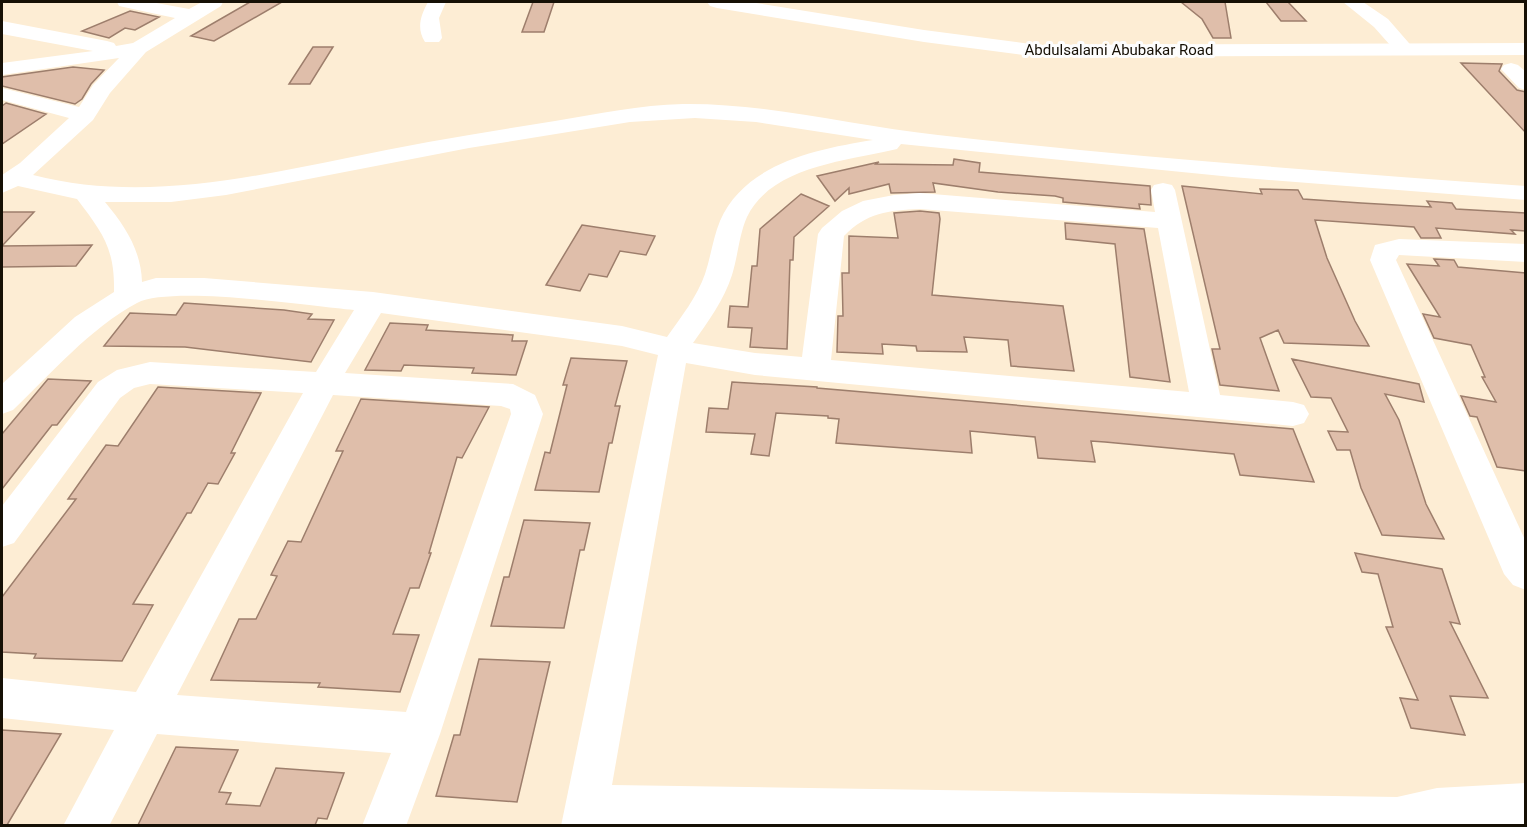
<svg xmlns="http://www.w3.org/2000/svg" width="1527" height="827" font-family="Roboto,sans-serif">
	<rect width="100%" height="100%" fill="#fdedd4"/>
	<!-- building -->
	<path fill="#dfbeaa" stroke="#9d7e6c" stroke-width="1.5" d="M250,2H282L214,41L191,36Z
		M533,2H554L544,32H522Z
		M1181,2H1225L1231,38H1213L1202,19Z
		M1266,2H1288L1306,21H1281Z
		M130,11L159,17L135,30L125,28L109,38L82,31Z
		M313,47H333L310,84H289Z
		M1461,63L1502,64L1499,71L1517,90L1526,92V133Z
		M73,67L104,70L91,84L82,99L75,104L2,86V77Z
		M6,103L46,114L2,144V106Z
		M954,159L980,163L979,172L1150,186L1151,205L1139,204L1140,209L1063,202V198L1055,196L998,192L933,183L935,192L891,193L889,184L849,194V188L835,201L817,176L879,162L876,164L953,165Z
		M1182,186L1262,194L1260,189L1298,190L1303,199L1361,203L1431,207L1427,201L1452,203L1456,209L1526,213V231L1511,230L1515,234L1436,228L1441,238H1421L1414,227L1315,220L1327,258L1355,321L1369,346L1284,343L1278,330L1260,338L1279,391L1220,385L1212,349H1220Z
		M801,194L829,206L794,237L793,260H790L787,349L750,347L752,328L728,327L730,306L748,307L752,266H757L760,229Z
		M920,211L939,213L940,219L932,295L1063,306L1074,371L1011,366L1008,340L964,337L967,352L917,351L916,346L882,344L883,354L837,352L838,316H843L842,273H849V236L898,238L894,213Z
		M2,212H34L2,246L92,245L76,266L2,267Z
		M1065,223L1144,229L1170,382L1130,377L1115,244L1066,239Z
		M582,225L655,236L646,255L620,251L607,277L589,274L580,291L546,285Z
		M1434,259L1454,260L1458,267L1526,273V471L1497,467L1477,417L1470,416L1461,396L1496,402L1482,377H1485L1471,345L1434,338L1423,314L1440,317L1407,264L1439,266Z
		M184,303L284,310L312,314L308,319L334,320L311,362L185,347L104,346L130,313L176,315Z
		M390,323L428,325L426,330L513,335L512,341H527L516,375L472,373L474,368L404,365L401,371L365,370Z
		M571,358L627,361L615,406H620L612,443H609L599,492L535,490L545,452L550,453L567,385H563Z
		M1292,359L1419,384L1424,402L1385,394L1399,420L1426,504L1444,539L1382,535L1361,488L1350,450H1337L1328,431L1348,432L1331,398L1311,397Z
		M48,379L91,381L57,425H52L2,489V434Z
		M732,382L817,387V388L1293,429L1314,482L1240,475L1234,454L1105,442L1091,441L1095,462L1038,458L1035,437L970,431L972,453L836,443L839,419L828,418V416L776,413L769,456L751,454L755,434L706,432L709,408L728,409Z
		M158,387L261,393L231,453H235L218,484L208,483L191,513H187L133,604L153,605L122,661L34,658L36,654L2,652V597L76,499H68L106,445L118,446Z
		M361,399L489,407L462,458L457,457L429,553H431L419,588H410L393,634L419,635L400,692L318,687L320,683L211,680L239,619H256L277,576L271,575L288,541L301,542L343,451H336Z
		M524,520L590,523L584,550H580L564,628L491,626L504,577H509Z
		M1355,553L1442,569L1460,624L1450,622L1488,698L1450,696L1465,735L1411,728L1400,698L1418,700L1386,627H1393L1378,574L1362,572Z
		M479,659L550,662L517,802L436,796L454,735H460Z
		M2,730L61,734L7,825H2Z
		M176,747L238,750L219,792L231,793L226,804L260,806L276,768L344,773L327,819L318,818L315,825H138Z"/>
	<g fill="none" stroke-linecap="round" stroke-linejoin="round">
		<!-- minor -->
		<path fill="#fff" fill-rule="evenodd" d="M117,2H151L189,9L202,2H223L221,6L146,52L110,93L93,120L33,175C137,202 244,179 347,158C416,143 486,132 555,121C598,114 640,105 683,104C769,103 853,126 938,135C1133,157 1329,172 1526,186V200L1232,177L901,144L897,149C849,161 772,165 747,217C739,235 738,256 732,275C724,300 708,322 693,343L755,353L802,357L818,234L822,228L842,211L863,201L894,195L920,193L1155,212L1151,190L1154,185L1163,183L1172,185L1175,190L1220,395L1293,402L1304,405L1309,414L1304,423L1293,426L755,375L686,363L612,785L1397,797L1437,788L1526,783V826H561L658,355L622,346L381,313L345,373L513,384L535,395L543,414L440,734L406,826H362L391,753L157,734L109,826H63L114,730L2,718V678L136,692L303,393L150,384L134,388L120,398L14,543L2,547V506L98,382L117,370L150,362L316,372L354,310C309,306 172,285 137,303C89,329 52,373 13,410L2,414V384L75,317L114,292C115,248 102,232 77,199L18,186L2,193V175L20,163L69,118L2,100V88L79,107L93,85L119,58L2,75V63L93,51L2,34V21L107,41L114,43L116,46L133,43L175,18L119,6ZM695,118L756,122L873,140C817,149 745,163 720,221C713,238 711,256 705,274C697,297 681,317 667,337L622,326L373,292L204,278H156L142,282C141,250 125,226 105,202H171L226,195L469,148L630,122ZM920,209L1158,228L1189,392L831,360L844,236C866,213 889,210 920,209ZM333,395L501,406L510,409L511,414L406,712L177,695Z
			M428,2H446L439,18L442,38L439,42H425C416,28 421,15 428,2Z
			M1343,2H1363L1388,19L1415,50L1412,54H1398L1374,27Z
			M1511,63L1518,65L1526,72V90L1519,88L1501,69L1504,65Z
			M1399,239L1526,244V262L1399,255L1396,260L1526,542V590L1513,585L1504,574L1370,260L1375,245Z"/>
		<!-- major -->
		<path fill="#fff" fill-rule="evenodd" d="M707,2H750L924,30L1038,45L1526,43V55L1038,57L924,42L717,8L710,6Z"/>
	</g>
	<g text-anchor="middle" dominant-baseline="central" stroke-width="6" stroke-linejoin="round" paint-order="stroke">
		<!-- far-street labels -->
		<g font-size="15" fill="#161005" stroke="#fdfdfd">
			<text x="1119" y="50">Abdulsalami Abubakar Road</text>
		</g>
	</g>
	<!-- border -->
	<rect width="1527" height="827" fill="none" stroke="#161005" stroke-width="6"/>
</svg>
